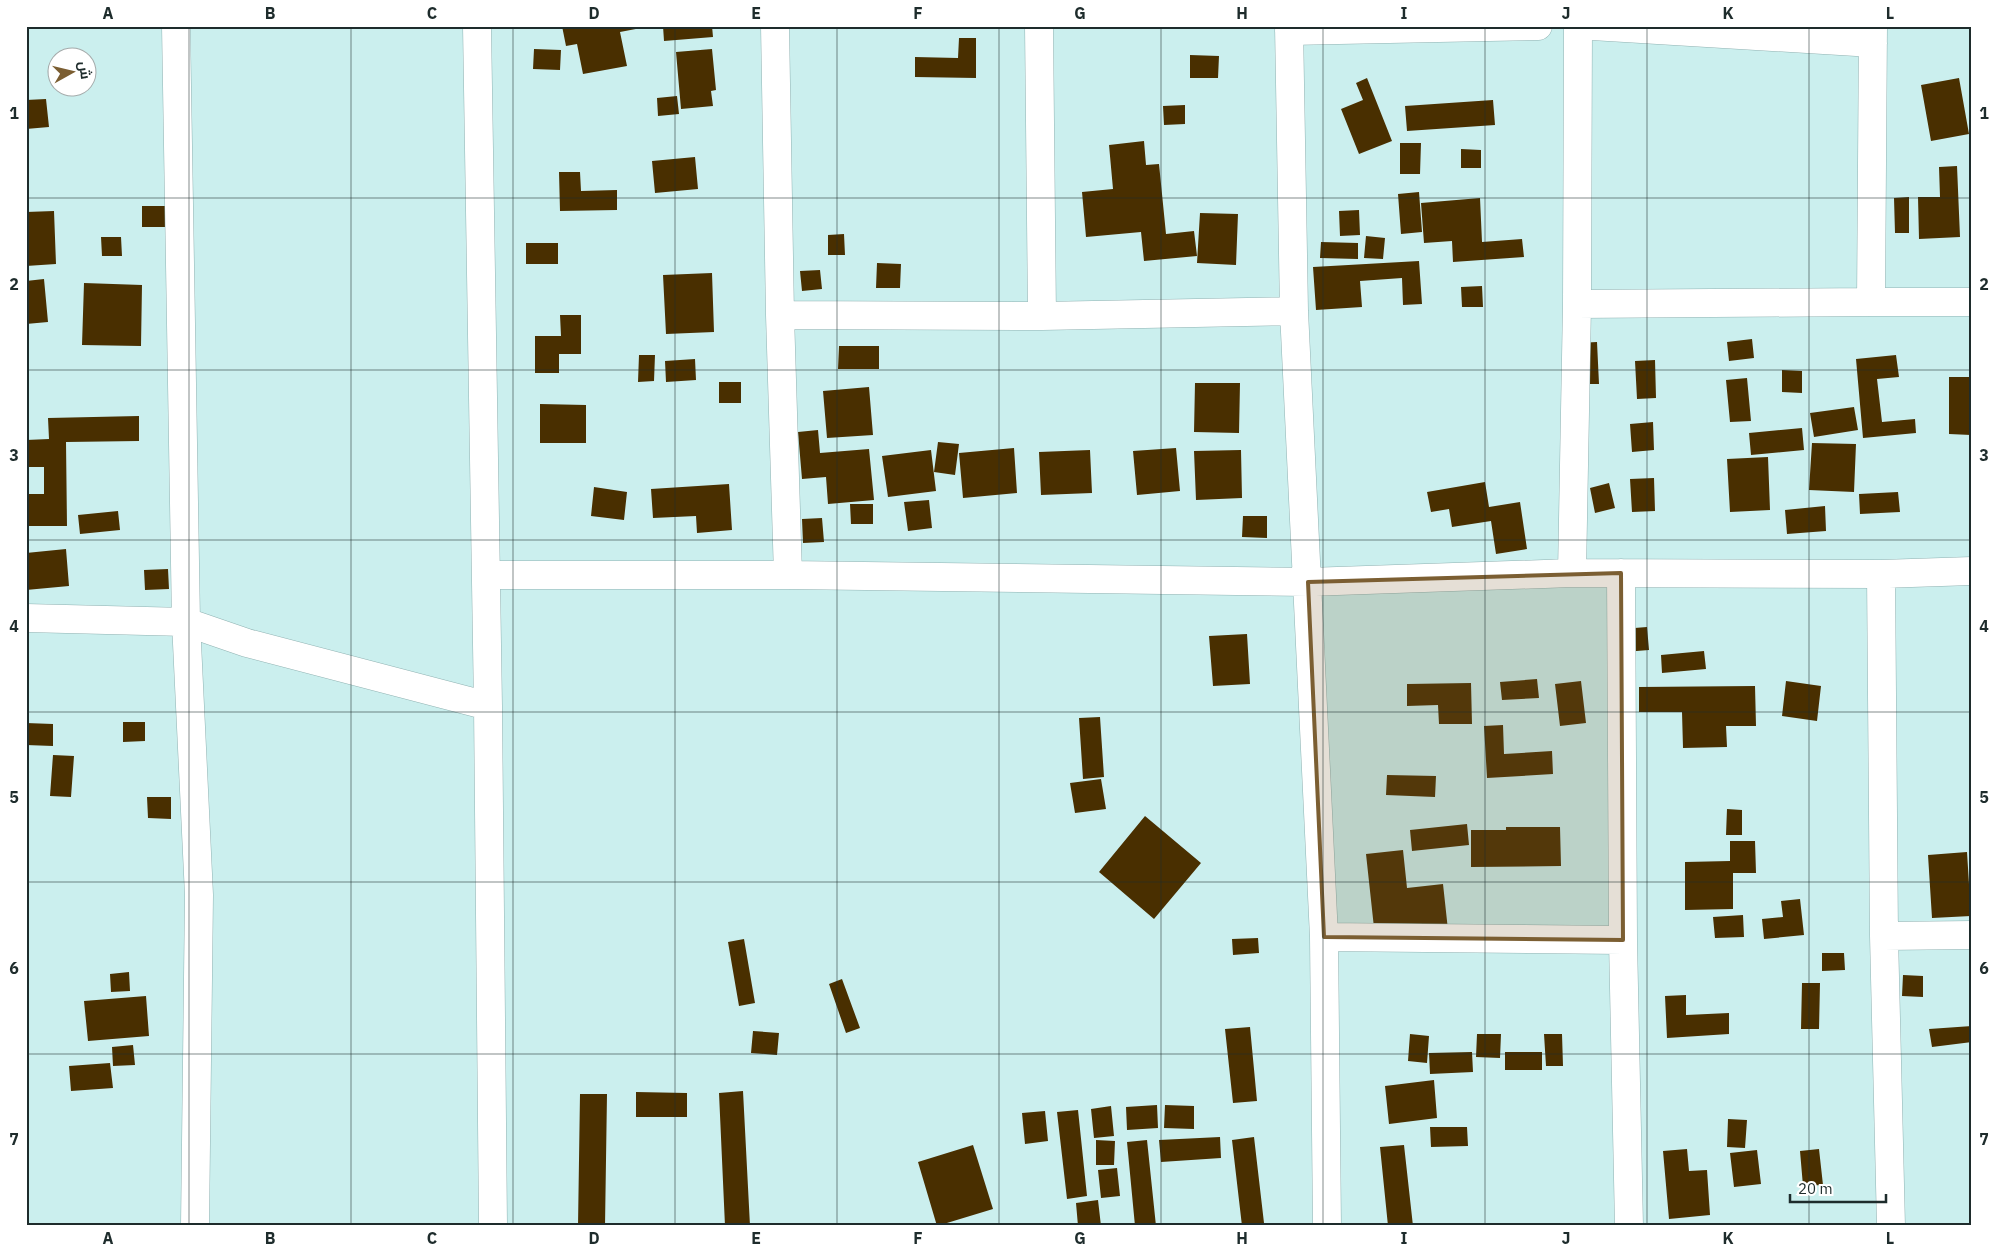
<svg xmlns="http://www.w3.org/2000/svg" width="1998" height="1252" font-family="'IBM Plex Sans',Cairo,sans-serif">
	<rect width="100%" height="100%" fill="#cbefee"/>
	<!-- building -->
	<path fill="#492f00" d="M562,26H641V28L620,32L627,66L583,74L577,44L566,46Z
		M663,26H712L713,37L664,41Z
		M959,38H976V78L915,77V57L958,58Z
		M534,49L561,50L560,70L533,69Z
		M712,49L716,90L711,91L713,106L681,109L676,52Z
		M1190,55L1219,56L1218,78H1190Z
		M1367,78L1392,141L1359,154L1341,109L1363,100L1356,83Z
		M1959,78L1969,134L1931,141L1921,85Z
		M677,96L679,114L658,116L657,98Z
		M46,99L49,127L26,129V100Z
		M1493,100L1495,125L1407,131L1405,106Z
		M1185,105V124L1164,125L1163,106Z
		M1144,141L1146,165L1159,164L1166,234L1194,231L1197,256L1144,261L1141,232L1086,237L1082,192L1113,189L1109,145Z
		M1400,143H1421L1420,174H1400Z
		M1461,149L1481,150V168H1461Z
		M695,157L698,189L655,193L652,161Z
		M1957,166L1960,237L1919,239L1918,197H1940L1939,167Z
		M559,172H580L581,191L617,190V210L560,211Z
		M1419,192L1422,232L1401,234L1398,194Z
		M1909,197V233H1895L1894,198Z
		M1480,198L1482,242L1522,239L1524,257L1453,262L1452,241L1424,243L1421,203Z
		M142,206H165V227H142Z
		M1359,210L1360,235L1340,236L1339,211Z
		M54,211L56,264L26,266V212Z
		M1200,213L1238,214L1236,265L1197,263Z
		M844,234L845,255H828V235Z
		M1366,236L1385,238L1383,259L1364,258Z
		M101,237H121L122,256H102Z
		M1321,242L1358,243V259L1320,258Z
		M526,243H558V264H526Z
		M1419,261L1422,304L1403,305L1402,278L1360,281L1362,307L1316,310L1313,267Z
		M877,263L901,264L900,288H876Z
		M820,270L822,289L802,291L800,271Z
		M712,273L714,332L666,334L663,275Z
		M44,279L48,322L26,324V281Z
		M84,283L142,285L141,346L82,345Z
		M1482,286L1483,307H1462L1461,287Z
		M560,315H581V354H559V373H535V336H561Z
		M1752,339L1754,358L1729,361L1727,342Z
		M1597,342L1599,384H1579L1578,343Z
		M839,346H879V369H838Z
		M639,355H655L654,381L638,382Z
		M1896,355L1899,377L1877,379L1882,422L1915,419L1916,433L1863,438L1856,359Z
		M695,359L696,380L666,382L665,361Z
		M1655,360L1656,398L1637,399L1635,361Z
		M1782,370L1802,371V393L1782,392Z
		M1949,377H1972L1971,435L1949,434Z
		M1747,378L1751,421L1730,422L1726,380Z
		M719,382H741V403H719Z
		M1195,383H1240L1239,433L1194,432Z
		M869,387L873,435L827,438L823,391Z
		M540,404L586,405V443H540Z
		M1854,407L1858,430L1814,437L1810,413Z
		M139,416V441L66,442L67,526H26V494H44V467H26V440L49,439L48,418Z
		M1653,422L1654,450L1632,452L1630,424Z
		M1802,428L1804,450L1751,455L1749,433Z
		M818,430L820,453L869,449L874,500L828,504L826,477L802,479L798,432Z
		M938,442L959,444L955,475L934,472Z
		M1812,443L1856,444L1854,492L1809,490Z
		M1014,448L1017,493L963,498L959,453Z
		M1176,448L1180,491L1137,495L1133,451Z
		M931,450L936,491L888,497L882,456Z
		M1090,450L1092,493L1041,495L1039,452Z
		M1241,450L1242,498L1196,500L1194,451Z
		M1768,457L1770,510L1730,512L1727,459Z
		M1654,478L1655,511L1632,512L1630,479Z
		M1485,482L1489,507L1520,502L1527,549L1496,554L1491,521L1452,527L1449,509L1431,512L1427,492Z
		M1609,483L1615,508L1595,513L1590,488Z
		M729,484L732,530L697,533L696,516L653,518L651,489Z
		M594,487L627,492L624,520L591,516Z
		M1898,492L1900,512L1860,514L1859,494Z
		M929,500L932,528L908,531L904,502Z
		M850,504H873V524H851Z
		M1825,506L1826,531L1787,534L1785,510Z
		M118,511L120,530L80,534L78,515Z
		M1243,516H1267V538L1242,537Z
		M822,518L824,542L803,543L802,519Z
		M66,549L69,586L26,590V553Z
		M168,569L169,589L145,590L144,570Z
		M1647,627L1649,650L1624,652L1622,629Z
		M1247,634L1250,684L1213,686L1209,636Z
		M1704,651L1706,669L1662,673L1661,655Z
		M1537,679L1539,698L1502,700L1500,682Z
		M1581,681L1586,723L1560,726L1555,684Z
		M1786,681L1821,686L1817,721L1782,716Z
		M1471,683L1472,724H1439L1438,705L1407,706V684Z
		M1755,686L1756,726H1726L1727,747L1683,748L1682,712H1639V687Z
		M1100,717L1104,777L1083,779L1079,718Z
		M123,722H145V741L123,742Z
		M26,723L53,724V746L26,745Z
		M1503,725L1504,754L1552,751L1553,774L1487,778L1484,726Z
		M53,755L74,756L71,797L50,796Z
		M1387,775L1436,776L1435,797L1386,795Z
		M1101,779L1106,809L1075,813L1070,783Z
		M147,797H171V819L148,818Z
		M1727,809L1742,810V835H1726Z
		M1145,816L1201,863L1154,919L1099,872Z
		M1467,824L1469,845L1412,851L1410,830Z
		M1506,827H1560L1561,866L1471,867V830H1506Z
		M1730,841H1755L1756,873H1733V909L1685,910V862L1730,861Z
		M1403,850L1407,888L1443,884L1448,930L1375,937L1366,854Z
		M1967,852L1971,916L1932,918L1928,855Z
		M1800,899L1804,935L1764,939L1762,919L1783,917L1781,901Z
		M1743,915L1744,937L1715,938L1713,917Z
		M1258,938L1259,953L1233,955L1232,939Z
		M744,939L755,1003L739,1006L728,942Z
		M1822,953H1844L1845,970L1822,971Z
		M129,972L130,991L111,992L110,974Z
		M1903,975L1923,976V997L1902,996Z
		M842,979L860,1028L846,1033L829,984Z
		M1802,983H1820L1819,1029H1801Z
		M1686,995V1015L1729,1013V1034L1667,1038L1665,996Z
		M146,996L149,1036L88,1041L84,1001Z
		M1972,1026V1042L1932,1047L1929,1029Z
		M1250,1027L1257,1101L1233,1103L1225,1029Z
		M753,1031L779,1033L777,1055L751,1053Z
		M1410,1034L1429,1036L1427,1063L1408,1061Z
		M1477,1034H1501L1500,1058L1476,1057Z
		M1544,1034H1562L1563,1066H1546Z
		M133,1045L135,1065L113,1066L112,1047Z
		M1472,1052L1473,1072L1430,1074L1429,1053Z
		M1505,1052H1542V1070H1505Z
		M110,1063L113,1088L71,1091L69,1066Z
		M1434,1080L1437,1118L1389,1124L1385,1086Z
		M743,1091L750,1226H725L719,1093Z
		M636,1092L687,1093V1117H636Z
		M580,1094H607L605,1226H578Z
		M1157,1105L1158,1128L1127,1130L1126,1107Z
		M1165,1105L1194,1106V1129L1164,1128Z
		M1111,1106L1114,1136L1094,1138L1091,1109Z
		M1078,1110L1087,1196L1067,1199L1057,1112Z
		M1045,1111L1048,1141L1025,1144L1022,1113Z
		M1728,1119L1747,1120L1745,1148L1727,1147Z
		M1430,1127H1467L1468,1146L1431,1147Z
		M1220,1137L1221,1158L1161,1162L1159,1140Z
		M1254,1137L1264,1223L1242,1226L1232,1140Z
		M1096,1140L1115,1141L1114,1165H1096Z
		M1147,1140L1156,1226H1135L1127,1142Z
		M973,1145L993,1209L937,1226L918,1162Z
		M1404,1145L1413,1226H1388L1380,1147Z
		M1687,1149L1689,1171L1707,1170L1710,1215L1669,1219L1663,1151Z
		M1819,1149L1823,1185L1803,1186L1800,1151Z
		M1757,1150L1761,1184L1734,1187L1730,1153Z
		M1117,1168L1120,1196L1101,1198L1098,1170Z
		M1098,1200L1101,1226H1078L1076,1203Z"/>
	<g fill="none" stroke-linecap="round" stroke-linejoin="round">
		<!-- minor casing -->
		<g stroke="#90b2b2" stroke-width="29">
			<path id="minor" d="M176,26L186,622L199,895L195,1226
				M477,26L488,706L493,1226
				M775,26L780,315L788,575
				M1039,26L1042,316
				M1289,26L1294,311L1324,937L1327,1226
				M1592,26L1873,43
				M1873,26L1871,302H1972
				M1289,31L1538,26
				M1577,304L1871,302
				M780,315L1042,316L1294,311
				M1572,573L1577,304L1578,26
				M1621,573L1623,940L1629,1226
				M1881,574L1884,936L1891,1226
				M486,575H788L1308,582L1572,573L1881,574L1972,571
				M26,618L186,622L247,643L488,706
				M1884,936L1972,935
				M1324,937L1623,940"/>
		</g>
		<!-- minor -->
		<use href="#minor" stroke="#fff" stroke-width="28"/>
	</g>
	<!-- marked area -->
	<path fill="#7b5e32" fill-opacity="0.2" stroke="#7b5e32" stroke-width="4" stroke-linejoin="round" d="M1621,573L1623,940L1324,937L1308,582Z"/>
	<!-- grid -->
	<path fill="none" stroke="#1e2c2c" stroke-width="1" stroke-opacity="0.55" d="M189,26V1226M351,26V1226M513,26V1226M675,26V1226M837,26V1226M999,26V1226M1161,26V1226M1323,26V1226M1485,26V1226M1647,26V1226M1809,26V1226M26,198H1972M26,370H1972M26,540H1972M26,712H1972M26,882H1972M26,1054H1972"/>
	<!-- border -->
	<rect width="1998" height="1252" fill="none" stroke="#ffffff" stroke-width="55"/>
	<!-- north arrow -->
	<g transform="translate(72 72) rotate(82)"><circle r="24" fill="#ffffff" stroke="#a5abab"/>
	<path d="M0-4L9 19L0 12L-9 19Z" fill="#7b5e32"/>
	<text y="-8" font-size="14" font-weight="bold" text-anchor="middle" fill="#1e2c2c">ش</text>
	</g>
	<!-- scale -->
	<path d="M1790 1194v8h96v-8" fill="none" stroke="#1e2c2c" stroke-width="2.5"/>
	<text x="1798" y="1194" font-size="15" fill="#1e2c2c" stroke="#ffffff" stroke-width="4" paint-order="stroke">20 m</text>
	<rect x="28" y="28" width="1942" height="1196" fill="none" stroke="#1e2c2c" stroke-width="2"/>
	<g font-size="16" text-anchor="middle" font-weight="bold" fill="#1e2c2c">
		<text x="108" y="19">A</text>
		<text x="270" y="19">B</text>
		<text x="432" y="19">C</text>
		<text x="594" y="19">D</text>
		<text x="756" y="19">E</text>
		<text x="918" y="19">F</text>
		<text x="1080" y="19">G</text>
		<text x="1242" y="19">H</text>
		<text x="1404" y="19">I</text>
		<text x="1566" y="19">J</text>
		<text x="1728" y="19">K</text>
		<text x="1890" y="19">L</text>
		<text x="14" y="119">1</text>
		<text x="1984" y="119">1</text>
		<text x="14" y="290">2</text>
		<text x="1984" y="290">2</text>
		<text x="14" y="461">3</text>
		<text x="1984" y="461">3</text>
		<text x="14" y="632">4</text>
		<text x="1984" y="632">4</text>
		<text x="14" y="803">5</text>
		<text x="1984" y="803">5</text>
		<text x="14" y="974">6</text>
		<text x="1984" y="974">6</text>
		<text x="14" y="1145">7</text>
		<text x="1984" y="1145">7</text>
		<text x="108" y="1244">A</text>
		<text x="270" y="1244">B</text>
		<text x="432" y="1244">C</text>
		<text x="594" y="1244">D</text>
		<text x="756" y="1244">E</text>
		<text x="918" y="1244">F</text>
		<text x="1080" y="1244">G</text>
		<text x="1242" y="1244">H</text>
		<text x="1404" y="1244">I</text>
		<text x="1566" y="1244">J</text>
		<text x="1728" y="1244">K</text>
		<text x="1890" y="1244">L</text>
	</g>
</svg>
